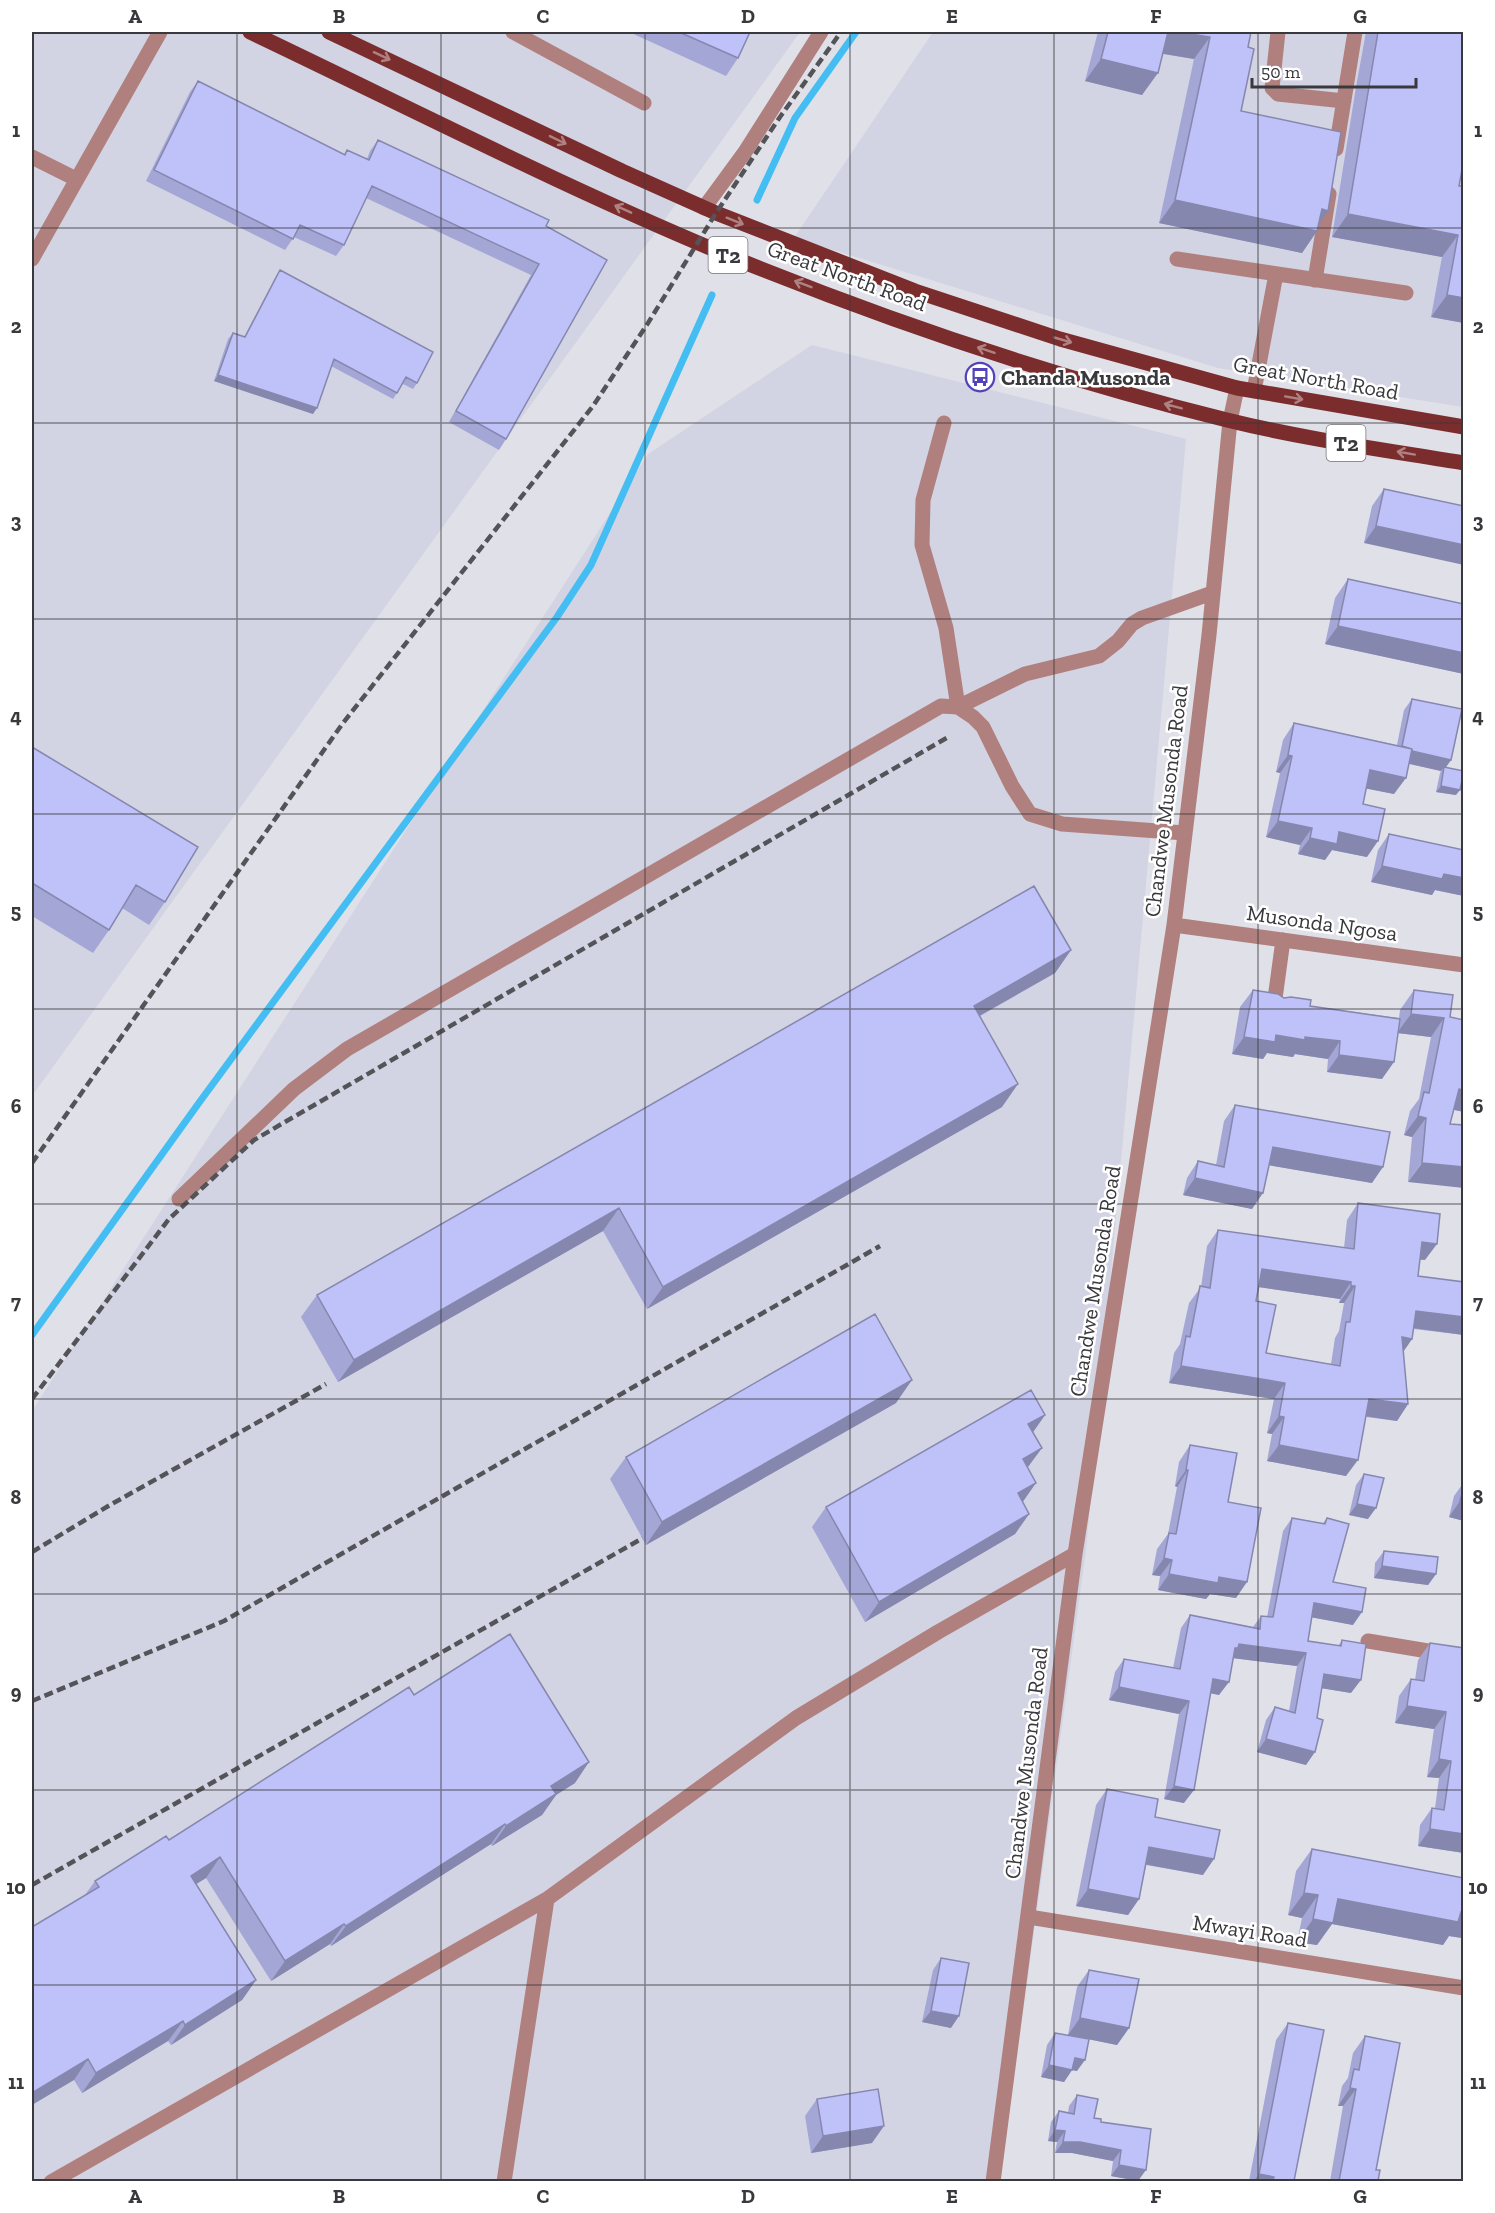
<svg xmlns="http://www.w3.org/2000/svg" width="1495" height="2213" font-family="'Zilla Slab',serif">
	<rect width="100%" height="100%" fill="#e0e0e9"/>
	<!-- built -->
	<path fill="#d2d3e3" d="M32,32H800L32,1096Z
		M933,32H1463V407L1218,368L794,238Z
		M812,345L1186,439L1086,1550L1000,2181H32V1411L648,454Z"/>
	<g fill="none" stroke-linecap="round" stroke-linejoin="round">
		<!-- stream -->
		<path stroke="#44bef2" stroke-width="7" d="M757,200L795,118L856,32
			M32,1335L201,1100L557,617L591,565L712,295"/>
		<!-- minor -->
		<path stroke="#af807d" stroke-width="15" d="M513,32L644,103
			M1278,32L1272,88L1278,94L1344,101
			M1336,149L1355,32
			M32,157L76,179
			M704,208L745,152L821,32
			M32,259L160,32
			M1177,259L1406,293
			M1315,280L1329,194
			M1254,391L1276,274
			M944,423L923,500L922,545L946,628L958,707L1025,674L1099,656L1118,641L1132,624L1142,618L1212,593
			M1174,925L1464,965
			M1274,1006L1283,940
			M179,1199L294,1089L347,1049L941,706L958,707L973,717L983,727L1012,786L1030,814L1062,824L1185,833
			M1368,1641L1464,1657
			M1029,1917L1464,1988
			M51,2182L547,1899
			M504,2182L547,1899L796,1718L938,1632L1075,1554
			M993,2182L1075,1554L1174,925L1209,635L1230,421L1237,388"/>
		<!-- major -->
		<path stroke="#7b2d2d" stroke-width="15" d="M250,32C412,109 573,192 739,260C897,324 1061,379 1227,420C1304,439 1385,450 1464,463
			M329,32L622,171L716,213L915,291L1060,339L1237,388L1464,427"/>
		<!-- rail -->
		<path stroke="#545458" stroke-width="4.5" stroke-dasharray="9 4.5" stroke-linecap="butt" d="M32,1163L343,723L593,406L648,323L716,213L780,117L841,32
			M32,1399L169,1219L254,1140L950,736
			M32,1552L110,1505L326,1384
			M32,1701L224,1621L880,1246
			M32,1885L657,1530"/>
	</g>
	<!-- wall -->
	<path fill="#a4a6d6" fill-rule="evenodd" d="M629,32H750L738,58L726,76Z
		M1098,32H1251L1248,47L1241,111L1319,224L1317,231L1302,253L1159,223L1194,59L1163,54L1142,95L1085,81Z
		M1366,32H1464L1459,186H1464V323L1431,317L1442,257L1332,237L1356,87Z
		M198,81L344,154L347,150L367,159L370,151L378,140L546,226L506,439L499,450L449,422L531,275L366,198L344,245L336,256L294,237L285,250L146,181L190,92Z
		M280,270L417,383L413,389L403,384L393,399L331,366L313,414L214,381L228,339L233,333L244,337L276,276Z
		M1384,489L1464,506L1364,543L1372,506Z
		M1348,579L1464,604V674L1325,644L1335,598Z
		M1412,699L1451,760L1446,767L1456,795L1436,792L1440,773L1441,771L1409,764L1394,794L1366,788L1363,804L1367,857L1332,850L1325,860L1298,854L1300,845L1266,837L1280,773L1276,772L1283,740L1294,723L1397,745L1404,710Z
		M32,749L165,902L149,925L122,908L109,930L93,953L32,916Z
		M1389,834L1462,850L1464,844V896L1435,890L1432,895L1371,882L1378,850Z
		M1071,950L1055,973L980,1016L1002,1107L647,1309L603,1231L338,1382L301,1317L317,1295Z
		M1253,990L1310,1006L1399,1018L1400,1010L1414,990L1450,1017L1464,1112L1454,1110L1450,1124L1408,1182L1412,1137L1404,1135L1410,1111L1419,1099L1431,1037L1398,1033L1382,1079L1327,1072L1328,1059L1295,1054L1293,1057L1267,1053L1263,1059L1232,1054L1240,1007Z
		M1235,1105L1372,1183L1269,1165L1252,1209L1183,1195L1187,1178L1198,1161L1216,1165L1224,1121Z
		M1358,1203L1425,1260H1420L1418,1276L1464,1335L1414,1329L1412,1339L1403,1352L1408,1404L1397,1421L1366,1417L1346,1476L1267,1461L1272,1434L1267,1433L1274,1399L1169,1383L1174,1353L1180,1344L1189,1303L1201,1287L1207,1246L1218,1230L1344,1248L1347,1220ZM1259,1287L1340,1299L1339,1303H1344L1339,1331L1335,1338L1331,1364L1266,1353L1256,1301Z
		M896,1403L646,1545L610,1479L626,1457Z
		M1045,1415L1033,1432L1022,1502L1029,1514L1015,1534L865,1622L812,1527L826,1507Z
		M1190,1445L1228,1502L1236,1598L1210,1594L1206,1599L1158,1590L1160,1576L1152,1575L1157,1549L1168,1534L1177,1487L1175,1486L1179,1462Z
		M1364,1474L1368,1519L1349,1515L1356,1485Z
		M1464,1482V1521L1449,1517L1454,1496Z
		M1292,1518L1323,1523L1327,1518L1333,1582L1353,1625L1312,1617L1308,1641L1338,1646L1342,1640L1351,1693L1321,1688L1306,1765L1257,1752L1266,1720L1275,1707L1289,1711L1297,1666L1233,1658L1219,1695L1211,1693L1184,1803L1164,1799L1179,1714L1109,1700L1115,1672L1124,1659L1173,1668L1181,1628L1190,1615L1253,1627L1261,1616L1267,1617L1283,1531Z
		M1384,1551L1436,1574L1428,1585L1374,1578L1375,1563Z
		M1430,1643L1464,1648V1853L1418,1846L1420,1825L1432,1808H1435L1439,1778L1427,1777L1434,1729L1395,1723L1399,1696L1411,1679L1415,1680L1418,1660Z
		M414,1695L575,1783L556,1795L542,1815L492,1846L491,1844L331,1946L330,1944L271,1981L206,1878L196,1884L256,1980L242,2000L171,2045L168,2041L82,2093L74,2080L85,1895L95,1881L169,1840Z
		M1107,1789L1155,1817L1203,1875L1146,1865L1139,1899L1128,1915L1076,1906L1096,1805Z
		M1312,1849L1464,1878V1937L1462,1938L1449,1936L1443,1945L1332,1924L1317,1945L1297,1942L1302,1918L1288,1915L1296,1871Z
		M941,1958L951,2028L922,2022L933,1970Z
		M1089,1970L1129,2028L1117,2045L1068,2035L1077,1987Z
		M1288,2023L1294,2181H1249L1276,2040Z
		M1055,2033L1077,2071L1072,2070L1064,2082L1041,2077L1047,2045Z
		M1365,2036L1376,2170L1378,2181H1330L1343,2106H1338L1342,2086L1348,2078L1353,2053Z
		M1077,2095L1094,2118L1101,2122L1151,2129L1138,2181L1111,2176L1113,2161L1072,2153H1055L1057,2142L1048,2141L1051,2122L1059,2111L1068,2113L1069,2106Z
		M817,2099L872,2143L811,2153L805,2116Z"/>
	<!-- shaded-wall -->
	<path fill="#8687ae" d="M1167,32H1179L1210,37L1194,59L1153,52Z
		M1101,59L1158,73L1142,95L1085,81Z
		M1175,200L1322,209L1328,211L1315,230L1317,231L1302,253L1159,223Z
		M1348,214L1458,235L1442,257L1332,237Z
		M1447,295L1464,298V323L1431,317Z
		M218,375L317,408L313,414L214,381Z
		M1376,526L1464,545V565L1364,543Z
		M1338,626L1464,653V674L1325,644Z
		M1402,749L1451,760L1443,771L1444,767L1441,771L1393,760Z
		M1288,755L1292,756L1280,773L1276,772Z
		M1370,770L1406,778L1394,794L1358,787Z
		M1441,786L1460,790L1456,795L1436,792Z
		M1278,821L1312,828L1300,845L1266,837Z
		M1339,832L1378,841L1367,857L1332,850L1325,860L1298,854L1310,838Z
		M1382,866L1444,874L1464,878V896L1435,890L1432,895L1371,882Z
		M1071,950L1055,973L958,1028L974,1006Z
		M1411,1014L1444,1018L1431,1037L1397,1033Z
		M1276,1035L1305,1037L1340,1041L1328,1059L1295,1054L1293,1057L1267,1053L1263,1059L1232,1054L1244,1037Z
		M1339,1055L1394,1062L1382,1079L1327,1072Z
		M1018,1084L1002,1107L647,1309L663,1287Z
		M1459,1089L1464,1090V1112L1446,1108Z
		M1418,1116L1426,1118L1412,1137L1404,1135Z
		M1273,1147L1383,1167L1372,1183L1262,1164Z
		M1422,1163L1464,1167V1188L1408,1182Z
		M1195,1178L1263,1193L1252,1209L1183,1195Z
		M619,1208L603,1231L338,1382L354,1360Z
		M1422,1242L1437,1244L1425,1260L1411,1258Z
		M1262,1269L1351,1282L1340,1299L1251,1286Z
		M1351,1286H1355L1344,1303H1339Z
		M1416,1311L1464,1317V1335L1405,1327Z
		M1402,1337L1412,1339L1401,1355Z
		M1181,1366L1285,1383L1274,1399L1169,1383Z
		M912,1380L896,1403L646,1545L662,1522Z
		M1369,1399L1408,1404L1397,1421L1358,1415Z
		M1045,1415L1031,1435L1028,1424Z
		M1279,1416L1284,1417L1272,1434L1267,1433Z
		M1279,1445L1358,1460L1346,1476L1267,1461Z
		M1042,1448L1028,1467L1023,1459Z
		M1186,1470H1188L1177,1487L1175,1486Z
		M1036,1483L1022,1503L1018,1493Z
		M1460,1501L1464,1502V1521L1449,1517Z
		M1357,1504L1376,1508L1368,1519L1349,1515Z
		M1029,1514L1015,1534L865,1622L879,1602Z
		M1164,1558L1172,1560L1160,1576L1152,1575Z
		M1382,1566L1436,1574L1428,1585L1374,1578Z
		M1169,1574L1219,1577L1247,1582L1236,1598L1210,1594L1206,1599L1158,1590Z
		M1314,1603L1362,1612L1353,1625L1304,1616Z
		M1239,1644L1306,1653L1297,1666L1232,1658L1235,1648Z
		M1324,1674L1361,1680L1351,1693L1314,1687Z
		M1213,1679L1229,1682L1219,1695L1204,1692Z
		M1119,1687L1189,1701L1179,1714L1109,1700Z
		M1407,1706L1446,1712L1434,1729L1395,1723Z
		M1266,1739L1315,1752L1306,1765L1257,1752Z
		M1439,1759L1451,1761L1439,1778L1427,1777Z
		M589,1762L575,1783L556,1795L542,1815L492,1846L506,1826L551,1786Z
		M1174,1786L1194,1790L1184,1803L1164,1799Z
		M505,1824L491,1844L331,1946L346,1926Z
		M1430,1829L1464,1834V1853L1418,1846Z
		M1149,1847L1214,1859L1203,1875L1138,1863Z
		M220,1857L206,1878L177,1896L191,1876Z
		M1088,1889L1139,1899L1128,1915L1076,1906Z
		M1304,1893L1318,1895L1302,1918L1288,1915Z
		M1338,1899L1464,1913V1937L1462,1938L1449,1936L1443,1945L1332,1924L1317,1945L1297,1942L1313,1919Z
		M344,1924L330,1944L271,1981L285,1961Z
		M256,1980L242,2000L171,2045L185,2025Z
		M931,2011L959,2016L951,2028L922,2022Z
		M1080,2018L1129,2028L1117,2045L1068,2035Z
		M183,2021L168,2041L82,2093L96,2073Z
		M1075,2058L1085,2060L1077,2071L1072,2070L1064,2082L1041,2077L1049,2065Z
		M88,2059L74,2080L32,2105V2093Z
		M1350,2088L1356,2089L1343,2106H1338Z
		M884,2126L872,2143L811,2153L823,2136Z
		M1055,2130L1065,2131L1057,2142L1048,2141Z
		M1063,2142H1080L1121,2150L1113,2161L1072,2153H1055Z
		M1119,2165L1146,2170L1138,2181L1111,2176Z
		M1259,2174L1274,2177L1271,2181H1254Z"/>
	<!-- building -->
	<path fill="#bfc1f9" stroke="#8687ae" stroke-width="1.5" fill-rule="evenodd" d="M679,32H750L738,58Z
		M1108,32H1168L1158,73L1101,59Z
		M1179,32H1251L1248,47L1254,49L1241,111L1341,132L1328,211L1322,209L1317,231L1175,200L1210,37Z
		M1378,32H1464V159L1459,186H1464V298L1447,295L1458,235L1348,214Z
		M198,81L345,155L347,150L369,160L378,140L549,220L546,226L607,260L506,439L456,411L539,264L372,186L344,245L300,225L293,239L154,170Z
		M280,270L433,352L417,383L406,377L397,393L334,359L317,408L218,375L233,333L245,337Z
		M1384,489L1464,506V545L1376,526Z
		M1348,579L1464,604V653L1338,626Z
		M1412,699L1462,709L1451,760L1412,751V749L1402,746Z
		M1294,723L1412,749L1406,778L1370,770L1363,804L1385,809L1378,841L1339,832L1337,844L1310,838L1312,828L1278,821L1292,756L1288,755Z
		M32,747L198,847L165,902L136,885L109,930L32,883Z
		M1444,767L1464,771L1460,790L1441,786Z
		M1389,834L1464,850V878L1444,874L1442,879L1382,866Z
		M1034,886L1071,950L974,1006L1018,1084L663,1287L619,1208L354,1360L317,1295Z
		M1253,990L1278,994L1284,998L1291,997L1311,1000L1310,1006L1400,1019L1394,1062L1339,1055L1340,1041L1305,1037V1040L1276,1035L1275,1042L1244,1037Z
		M1414,990L1453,995L1450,1017L1464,1020V1090L1459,1089L1450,1124L1464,1125V1167L1422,1163L1426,1118L1418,1116L1424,1092L1429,1093L1444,1018L1411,1014Z
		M1235,1105L1390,1132L1383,1167L1273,1147L1263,1193L1195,1178L1198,1161L1224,1167Z
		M1358,1203L1440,1214L1437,1244L1422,1242L1418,1276L1464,1282V1317L1416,1311L1412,1339L1402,1337L1408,1404L1369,1399L1358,1460L1279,1445L1284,1417L1279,1416L1285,1383L1181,1366L1186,1336L1190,1337L1200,1286L1210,1288L1218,1230L1354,1249ZM1262,1269L1351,1282V1286H1355L1350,1322H1346L1340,1366L1266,1353L1276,1305L1256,1301Z
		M875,1314L912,1380L662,1522L626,1457Z
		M1031,1390L1045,1415L1028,1424L1042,1448L1023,1459L1036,1483L1018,1493L1029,1514L879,1602L826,1507Z
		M1190,1445L1237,1453L1228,1502L1261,1508L1247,1582L1219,1577L1218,1583L1169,1574L1172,1560L1164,1558L1169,1533L1176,1534L1188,1470H1186Z
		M1364,1474L1384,1478L1376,1508L1357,1504Z
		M1464,1487V1502L1460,1501Z
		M1292,1518L1325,1524L1327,1518L1349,1524L1333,1582L1366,1588L1362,1612L1314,1603L1308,1641L1341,1646L1342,1640L1366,1644L1361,1680L1324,1674L1317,1718L1323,1720L1315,1752L1266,1739L1275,1707L1295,1713L1306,1653L1239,1644L1238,1648H1235L1229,1682L1213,1679L1194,1790L1174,1786L1189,1701L1119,1687L1124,1659L1180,1669L1190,1615L1260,1629L1261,1616L1273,1617Z
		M1384,1551L1438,1557L1436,1574L1382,1566Z
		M510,1634L589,1762L551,1786L556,1794L506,1826L505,1824L346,1926L344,1924L285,1961L220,1857L191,1876L256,1980L185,2025L183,2021L96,2073L88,2059L32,2093V1927L99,1887L95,1881L166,1836L169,1840L409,1687L414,1695Z
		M1430,1643L1464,1648V1834L1430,1829L1432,1808L1444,1810L1451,1761L1439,1759L1446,1712L1407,1706L1411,1679L1424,1681Z
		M1107,1789L1158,1799L1155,1817L1220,1830L1214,1859L1149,1847L1139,1899L1088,1889Z
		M1312,1849L1464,1878V1913L1461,1912L1458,1922L1338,1899L1333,1923L1313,1919L1318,1895L1304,1893Z
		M941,1958L969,1963L959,2016L931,2011Z
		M1089,1970L1139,1979L1129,2028L1080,2018Z
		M1288,2023L1324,2030L1294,2181H1273L1274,2177L1259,2174Z
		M1055,2033L1089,2039L1085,2060L1075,2058L1072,2070L1049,2065Z
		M1365,2036L1400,2043L1376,2170H1380L1378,2181H1339L1356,2089L1350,2088L1354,2069L1359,2070Z
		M878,2089L884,2126L823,2136L817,2099Z
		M1077,2095L1098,2099L1094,2118L1101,2119V2122L1151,2129L1146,2170L1119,2165L1121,2150L1080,2142H1063L1065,2131L1055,2130L1059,2111L1074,2114Z"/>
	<!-- one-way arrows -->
	<defs><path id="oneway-shaft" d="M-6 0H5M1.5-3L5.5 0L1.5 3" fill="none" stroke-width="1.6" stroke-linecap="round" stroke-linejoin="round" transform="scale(1.5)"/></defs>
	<g stroke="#b08181">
		<use href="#oneway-shaft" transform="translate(382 56) rotate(25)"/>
		<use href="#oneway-shaft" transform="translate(558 140) rotate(26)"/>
		<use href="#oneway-shaft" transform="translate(623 209) rotate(-156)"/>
		<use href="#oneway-shaft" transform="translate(735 221) rotate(22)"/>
		<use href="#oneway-shaft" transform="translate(803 284) rotate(-159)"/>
		<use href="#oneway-shaft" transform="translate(1063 340) rotate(16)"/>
		<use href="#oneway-shaft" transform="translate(986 350) rotate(-162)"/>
		<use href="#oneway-shaft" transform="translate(1294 398) rotate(10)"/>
		<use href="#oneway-shaft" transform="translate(1173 406) rotate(-165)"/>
		<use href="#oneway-shaft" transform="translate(1406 453) rotate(-170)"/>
	</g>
	<!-- grid -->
	<path fill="none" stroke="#39393d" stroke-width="1.5" stroke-opacity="0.55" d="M237,32V2182M441,32V2182M645,32V2182M850,32V2182M1054,32V2182M1258,32V2182M32,228H1464M32,423H1464M32,619H1464M32,814H1464M32,1009H1464M32,1204H1464M32,1399H1464M32,1594H1464M32,1790H1464M32,1985H1464"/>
	<!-- icons -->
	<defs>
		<g id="bus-ring" transform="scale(1.5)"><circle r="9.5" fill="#fff" stroke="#5442ba" stroke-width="1.5"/><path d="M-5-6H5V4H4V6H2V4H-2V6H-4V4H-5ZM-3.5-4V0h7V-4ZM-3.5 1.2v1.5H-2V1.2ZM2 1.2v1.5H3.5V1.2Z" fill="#5442ba"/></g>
	</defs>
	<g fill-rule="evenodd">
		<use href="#bus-ring" x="980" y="377"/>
	</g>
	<g text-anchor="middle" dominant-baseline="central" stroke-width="5" stroke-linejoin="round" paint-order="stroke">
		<!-- shield labels -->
		<g fill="#fff" stroke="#747477" stroke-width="1.5">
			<rect x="708.5" y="237" width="39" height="36" rx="4.5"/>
			<rect x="1326.5" y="425" width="39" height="36" rx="4.5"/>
		</g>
		<g font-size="21" font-weight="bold" fill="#39393d">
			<text x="728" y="255">T2</text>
			<text x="1346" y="443">T2</text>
		</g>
		<!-- street labels -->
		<g font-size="22" fill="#39393d" stroke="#fff">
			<text transform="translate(847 276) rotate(20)">Great North Road</text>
			<text transform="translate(1316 378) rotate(10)">Great North Road</text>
			<text transform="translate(1166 801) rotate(-83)">Chandwe Musonda Road</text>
			<text transform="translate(1322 923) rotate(8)">Musonda Ngosa</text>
			<text transform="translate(1095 1281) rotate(-81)">Chandwe Musonda Road</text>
			<text transform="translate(1026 1763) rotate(-83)">Chandwe Musonda Road</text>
			<text transform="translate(1250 1931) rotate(9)">Mwayi Road</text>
		</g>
		<!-- poi labels -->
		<g font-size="22" font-weight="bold" fill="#39393d" stroke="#fff" text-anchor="start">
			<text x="1001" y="377">Chanda Musonda</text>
		</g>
	</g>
	<!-- border -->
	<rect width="1495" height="2213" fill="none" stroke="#ffffff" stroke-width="66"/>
	<!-- scale -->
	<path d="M1252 78v9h164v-9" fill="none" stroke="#39393d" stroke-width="3"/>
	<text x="1261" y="78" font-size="18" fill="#39393d" stroke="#ffffff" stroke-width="4.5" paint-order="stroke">50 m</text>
	<rect x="33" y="33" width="1429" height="2147" fill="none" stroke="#39393d" stroke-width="2"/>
	<g font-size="20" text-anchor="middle" font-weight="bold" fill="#39393d">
		<text x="135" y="23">A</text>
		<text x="339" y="23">B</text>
		<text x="543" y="23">C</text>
		<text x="748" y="23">D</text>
		<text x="952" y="23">E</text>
		<text x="1156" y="23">F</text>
		<text x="1360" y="23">G</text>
		<text x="16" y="137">1</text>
		<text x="1478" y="137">1</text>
		<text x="16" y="333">2</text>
		<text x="1478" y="333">2</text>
		<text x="16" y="528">3</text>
		<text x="1478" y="528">3</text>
		<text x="16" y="723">4</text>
		<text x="1478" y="723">4</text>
		<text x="16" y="918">5</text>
		<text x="1478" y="918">5</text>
		<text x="16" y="1113">6</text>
		<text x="1478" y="1113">6</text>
		<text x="16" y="1309">7</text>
		<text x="1478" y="1309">7</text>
		<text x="16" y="1504">8</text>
		<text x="1478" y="1504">8</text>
		<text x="16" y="1699">9</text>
		<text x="1478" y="1699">9</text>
		<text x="16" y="1894">10</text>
		<text x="1478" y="1894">10</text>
		<text x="16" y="2089">11</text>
		<text x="1478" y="2089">11</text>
		<text x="135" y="2203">A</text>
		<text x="339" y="2203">B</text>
		<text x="543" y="2203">C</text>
		<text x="748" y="2203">D</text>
		<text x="952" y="2203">E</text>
		<text x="1156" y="2203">F</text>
		<text x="1360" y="2203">G</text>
	</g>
</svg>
